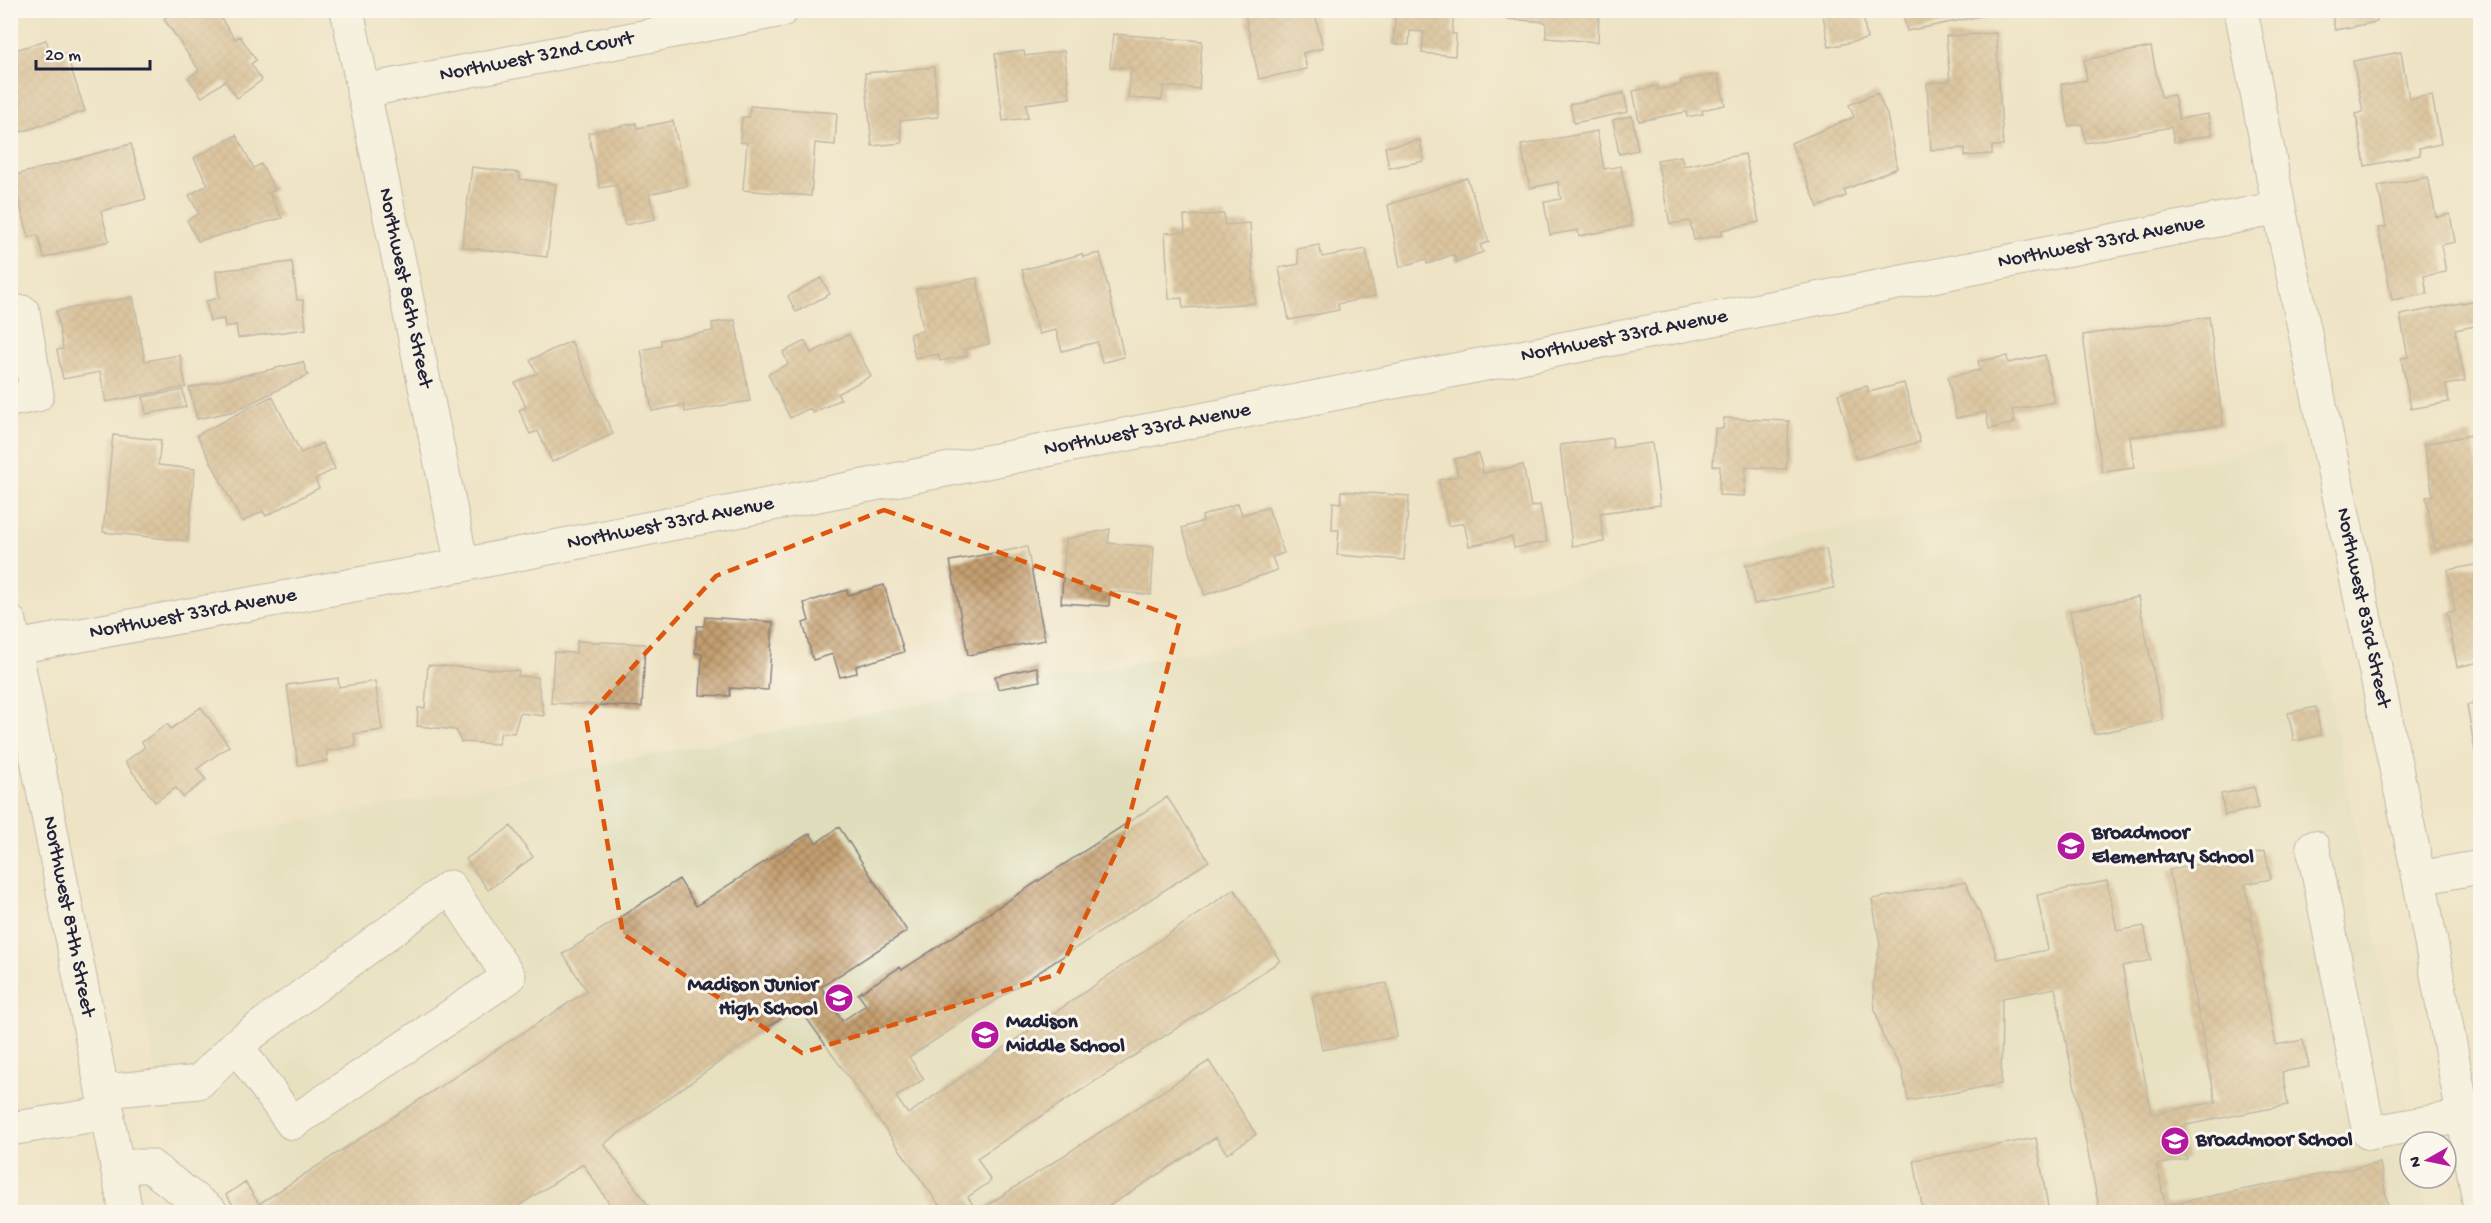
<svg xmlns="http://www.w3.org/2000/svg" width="2491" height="1223" font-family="'Gochi Hand',sans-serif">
	<defs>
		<pattern id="building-cross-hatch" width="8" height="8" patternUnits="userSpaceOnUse" patternTransform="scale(1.5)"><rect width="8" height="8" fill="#c49f6f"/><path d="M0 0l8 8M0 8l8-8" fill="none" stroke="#9f815c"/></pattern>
	</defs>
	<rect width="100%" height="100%" fill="#fbf7ec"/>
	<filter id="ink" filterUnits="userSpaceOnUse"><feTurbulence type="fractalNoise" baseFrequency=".0167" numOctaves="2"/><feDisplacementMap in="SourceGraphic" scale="12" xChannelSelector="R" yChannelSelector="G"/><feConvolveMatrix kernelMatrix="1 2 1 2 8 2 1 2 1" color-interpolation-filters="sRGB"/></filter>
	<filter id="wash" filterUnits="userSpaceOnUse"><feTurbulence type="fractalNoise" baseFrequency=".008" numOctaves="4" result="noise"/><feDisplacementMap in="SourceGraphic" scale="24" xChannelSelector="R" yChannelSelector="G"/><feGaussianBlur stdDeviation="1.35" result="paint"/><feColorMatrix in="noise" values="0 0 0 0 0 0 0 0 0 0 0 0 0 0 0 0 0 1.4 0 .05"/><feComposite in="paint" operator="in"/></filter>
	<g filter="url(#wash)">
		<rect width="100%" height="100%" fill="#efe3c5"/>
		<!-- built -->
		<path fill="#dfddbb" d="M2283,445L2414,1142H2410V1178H2421L2427,1212H185L113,857Z"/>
		<g id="blocks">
			<!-- building -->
			<path fill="url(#building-cross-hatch)" d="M177,10H215L235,39L240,36L256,60L251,64L262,80L237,98L225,81L202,97L188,78L199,70L164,19Z
				M1244,10H1314L1323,48L1303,53L1307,69L1259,79Z
				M1396,10H1454L1452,34H1456L1455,56L1422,53L1424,32L1410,31L1409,45L1393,44Z
				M1507,10H1599L1598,42L1546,38V22L1507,19Z
				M1822,10H1862L1867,39L1829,47Z
				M1902,10H2001V12L1907,31Z
				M2331,10H2375L2377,22L2335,30Z
				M1996,33L2003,146H1992V154L1965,156V148L1931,150L1927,83L1950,81L1946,36Z
				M1113,34L1202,41L1199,89L1163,86L1162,100L1128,98L1131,68L1110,67Z
				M46,40L52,57L66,53L85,111L21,132L14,109L10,110V52Z
				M2151,47L2161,97L2174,95L2179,119L2208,114L2212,135L2174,142L2171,127L2086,143L2082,124L2069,126L2061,84L2087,80L2084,60Z
				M1024,51L1025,56L1064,51L1070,98L1026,104L1028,118L1003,121L995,54Z
				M2401,52L2409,99L2432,95L2441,144L2419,148L2420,155L2365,166L2356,114L2363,112L2353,61Z
				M934,67L938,117L900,121L902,143L872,146L865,73Z
				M1718,74L1725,105L1702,110L1703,114L1687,117L1686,112L1639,121L1633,91L1658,86V90L1681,85L1680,81Z
				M1624,93L1628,112L1574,123L1570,104Z
				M1877,93L1887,115L1897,168L1844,190L1846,196L1818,207L1791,143L1854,117L1849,105Z
				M750,106L837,113L835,145L815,143L811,196L743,190L747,143L740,142L742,117H749Z
				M1632,116L1638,150L1619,154L1613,120Z
				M673,121L687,186L649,194L655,219L625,225L617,185L600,188L588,133L636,123L637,128Z
				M1597,131L1604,169L1621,166L1632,226L1579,236L1578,230L1550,235L1544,202L1561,199L1558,182L1530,188L1521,145Z
				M236,135L254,168L261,164L275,190L269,193L282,218L198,241L187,220L199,214L189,195L208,185L194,158Z
				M1420,140L1424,161L1389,168L1385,147Z
				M131,144L146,199L101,211L109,241L44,258L38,235L29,237L12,176Z
				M1745,154L1759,222L1722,230V235L1694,240L1690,221L1670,224L1657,160L1681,156L1684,166Z
				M472,167L520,173V179L556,184L547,257L462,247Z
				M2428,177L2436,217L2450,214L2455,242L2441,245L2446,272L2424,276L2427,294L2392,300L2378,228L2386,227L2378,186Z
				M1467,178L1489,242L1480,245L1483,252L1456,262L1454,254L1427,264L1426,259L1400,267L1388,205Z
				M1224,214L1225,225L1250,223L1255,303L1183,308L1182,298L1169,299L1165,233L1185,232L1184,216Z
				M1319,245L1322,257L1366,249L1375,296L1338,304L1339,310L1289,320L1279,268L1299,264L1297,249Z
				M1100,253L1124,357L1102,363L1097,342L1062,351L1056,330L1039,334L1022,270L1082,254L1083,257Z
				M292,262L297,300H303L306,329L238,338L236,325L225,327L224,319L210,321L206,301L219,298L216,271Z
				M821,278L830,294L796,312L788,296Z
				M977,278L989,344L965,349L967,356L940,361L938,354L915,358L910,334L923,331L916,289Z
				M133,297L145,361L180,355L186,387L106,402L100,372L63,379L57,350L63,349L56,311Z
				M2477,300L2480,325L2455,330L2465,381L2446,385L2449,402L2411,409L2401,358L2408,357L2400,315Z
				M2209,317L2223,425L2130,437L2134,468L2102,472L2083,335Z
				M735,320L750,401L685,412L684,405L652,411L641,350L661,346V340L713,331L712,323Z
				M849,334L871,376L837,394L841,399L813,413L810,408L790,418L768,374L788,364L783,352L805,341L811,353Z
				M571,341L613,434L552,462L538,431L530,434L519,410L526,407L515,383L537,373L530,360Z
				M2045,355L2054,402L2012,410L2015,423L1989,429L1986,412L1956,418L1948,377L1980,370L1978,361L2007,356L2008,363Z
				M303,362L308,375L235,411L197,419L189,388Z
				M1904,383L1920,442L1856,459L1838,394L1867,386L1869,392Z
				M183,390L186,407L146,414L143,397Z
				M272,396L301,453L322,443L335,469L315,479L319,488L266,516L263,511L242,522L197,435Z
				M1724,418L1789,421L1786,469L1746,467L1744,496L1719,495L1720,466H1713L1715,428L1723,429Z
				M113,435L161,440L158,465L195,469L188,541L103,532Z
				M2472,435L2480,480V540L2435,549L2426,497L2433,496L2424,444Z
				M1612,438L1613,448L1652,443L1660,505L1600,513L1604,542L1572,546L1560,445Z
				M1479,454L1483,473L1523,465L1531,507L1540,505L1547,542L1514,548L1512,537L1469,546L1464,523L1448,526L1439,480L1458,476L1454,459Z
				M1341,491L1409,496L1404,560L1337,555L1339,530H1332L1333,502L1341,503Z
				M1238,503L1242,515L1268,507L1284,553L1272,557L1277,570L1205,595L1182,528L1203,521L1202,516Z
				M1110,529L1108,543L1154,547L1151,595L1110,591L1109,606L1061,603L1066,539Z
				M1027,547L1045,640L968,655L950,561Z
				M1826,549L1834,588L1754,604L1746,565Z
				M2480,564V662L2457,667L2447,612L2455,611L2448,570Z
				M884,585L904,652L856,666L857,673L840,677L833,654L813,660L803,623L809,621L804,603L847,590L848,595Z
				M2138,597L2163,720L2094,734L2070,611Z
				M705,617L773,622L768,690L730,688V696L700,695L702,654L695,653L697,626H704Z
				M577,641L645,644L642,707L551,703L554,652L576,653Z
				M428,665L519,671L518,676L537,677L544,716L520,713L514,733L501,732L498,744L461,742L456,730L417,726L418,708H425Z
				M1037,667L1040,681L998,689L995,676Z
				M338,678L339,687L375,681L382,730L354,734L356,746L326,751L328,761L298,765L287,685Z
				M2480,703V773L2479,774L2467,705Z
				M201,707L229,746L197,769L206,780L183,797L176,788L155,802L125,762L145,747L142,742L167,724L171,729Z
				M2316,707L2321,735L2294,741L2288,713Z
				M2254,787L2259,808L2225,815L2221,794Z
				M1167,797L1209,861L909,1057L924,1079L896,1097L908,1114L1234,889L1280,961L977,1158L991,1181L968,1197L977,1212L1209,1061L1256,1134L1227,1154L1216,1137L1100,1212H944L798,1006L604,1144L653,1212H615L583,1164L509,1212H238L226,1195L245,1182L259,1204L587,991L563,954L679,879L696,906L810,833L816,843L839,827L907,931L821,987L842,1021L866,1005L858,994L900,967L902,970Z
				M511,826L533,857L488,890L466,859Z
				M2265,851L2271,879L2245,884L2276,1045L2303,1040L2309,1067L2282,1072L2288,1105L2181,1126L2187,1159L2157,1165L2165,1205L2380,1163L2389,1212H2100L2055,988L2002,998L2001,1084L1908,1101L1902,1069L1882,1035L1875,1009L1873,983L1880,944L1872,899L1965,882L1990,935L1997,959L2048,950L2037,895L2107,881L2117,931L2144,926L2151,960L2122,966L2152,1114L2216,1102L2169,870Z
				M1387,983L1397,1037L1322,1050L1312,996Z
				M2036,1138L2049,1212H1923L1914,1160Z"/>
		</g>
	</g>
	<g filter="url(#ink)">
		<use href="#blocks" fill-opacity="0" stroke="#888280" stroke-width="1.5"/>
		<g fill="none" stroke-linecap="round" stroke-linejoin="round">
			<!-- minor casing -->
			<g stroke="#888280" stroke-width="35">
				<g id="minor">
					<path id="s1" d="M347,10L462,565"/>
					<path id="s2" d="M2241,10L2279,208L2419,878L2480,1206"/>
					<path id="s3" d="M363,91L782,10"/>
					<path d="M10,400L37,395L23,312"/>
					<path id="s4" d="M10,622L126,1212"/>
					<path id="s5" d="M16,647L462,565L2279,208"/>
					<path d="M2313,847L2369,1133L2464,1116"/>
					<path d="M2419,878L2480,867"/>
					<path d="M104,1091L199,1082L236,1045L450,887L509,977L292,1123L236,1045"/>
					<path d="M10,1129L108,1113"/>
					<path d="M117,1166H150L211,1212"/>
				</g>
			</g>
			<!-- minor -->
			<use href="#minor" stroke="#fff" stroke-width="33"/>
		</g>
	</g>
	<!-- marked area -->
	<path d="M0 0H2491V1223H0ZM884,510L1180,619L1125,834L1058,974L802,1053L623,934L586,718L716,576Z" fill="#efe3c5" fill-opacity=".55" fill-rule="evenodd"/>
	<path fill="none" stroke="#de560e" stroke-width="4.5" stroke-dasharray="12 8" stroke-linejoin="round" d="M884,510L1180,619L1125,834L1058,974L802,1053L623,934L586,718L716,576Z"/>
	<!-- icons -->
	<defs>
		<g id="school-disc" transform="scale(1.5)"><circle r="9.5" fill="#b5179e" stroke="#fbf7ec"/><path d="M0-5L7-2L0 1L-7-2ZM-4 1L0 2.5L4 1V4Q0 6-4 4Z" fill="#fff"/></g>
	</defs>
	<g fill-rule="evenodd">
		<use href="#school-disc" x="2071" y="846"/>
		<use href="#school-disc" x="839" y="998"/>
		<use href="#school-disc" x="985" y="1035"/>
		<use href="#school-disc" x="2175" y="1141"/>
	</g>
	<g text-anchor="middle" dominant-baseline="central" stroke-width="6" stroke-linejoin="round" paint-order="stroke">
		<!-- street labels -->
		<g font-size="21" fill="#22223b" stroke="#fbf7ec">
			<text stroke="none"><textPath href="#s3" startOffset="177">Northwest 32nd Court</textPath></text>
			<text stroke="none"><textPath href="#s5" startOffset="2124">Northwest 33rd Avenue</textPath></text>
			<text stroke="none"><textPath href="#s1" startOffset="284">Northwest 86th Street</textPath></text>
			<text stroke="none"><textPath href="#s5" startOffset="1638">Northwest 33rd Avenue</textPath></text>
			<text stroke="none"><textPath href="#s5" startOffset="1152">Northwest 33rd Avenue</textPath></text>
			<text stroke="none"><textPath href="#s5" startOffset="666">Northwest 33rd Avenue</textPath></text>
			<text stroke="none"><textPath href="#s2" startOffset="610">Northwest 83rd Street</textPath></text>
			<text stroke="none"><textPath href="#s5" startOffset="180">Northwest 33rd Avenue</textPath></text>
			<text stroke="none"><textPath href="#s4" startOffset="300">Northwest 87th Street</textPath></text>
		</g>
		<!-- poi labels -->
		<g font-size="21" font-weight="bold" fill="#22223b" stroke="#fbf7ec" text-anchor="start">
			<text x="2092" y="834">Broadmoor<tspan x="2092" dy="24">Elementary School</tspan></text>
			<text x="818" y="986" text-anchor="end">Madison Junior<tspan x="818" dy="24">High School</tspan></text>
			<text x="1006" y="1023">Madison<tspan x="1006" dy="24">Middle School</tspan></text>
			<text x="2196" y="1141">Broadmoor School</text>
		</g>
	</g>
	<!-- margin -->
	<rect width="2491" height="1223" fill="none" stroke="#fbf7ec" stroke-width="36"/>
	<!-- north arrow -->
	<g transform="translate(2428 1160) rotate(261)"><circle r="28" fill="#fbf7ec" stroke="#a4a2a5" stroke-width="1.5"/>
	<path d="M0-4.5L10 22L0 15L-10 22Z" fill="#b5179e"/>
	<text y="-9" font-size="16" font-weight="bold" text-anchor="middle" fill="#22223b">N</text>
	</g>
	<!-- scale -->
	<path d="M36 60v9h114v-9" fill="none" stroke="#22223b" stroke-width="3"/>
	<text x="45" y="60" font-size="18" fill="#22223b" stroke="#fbf7ec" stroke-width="4.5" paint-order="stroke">20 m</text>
</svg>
